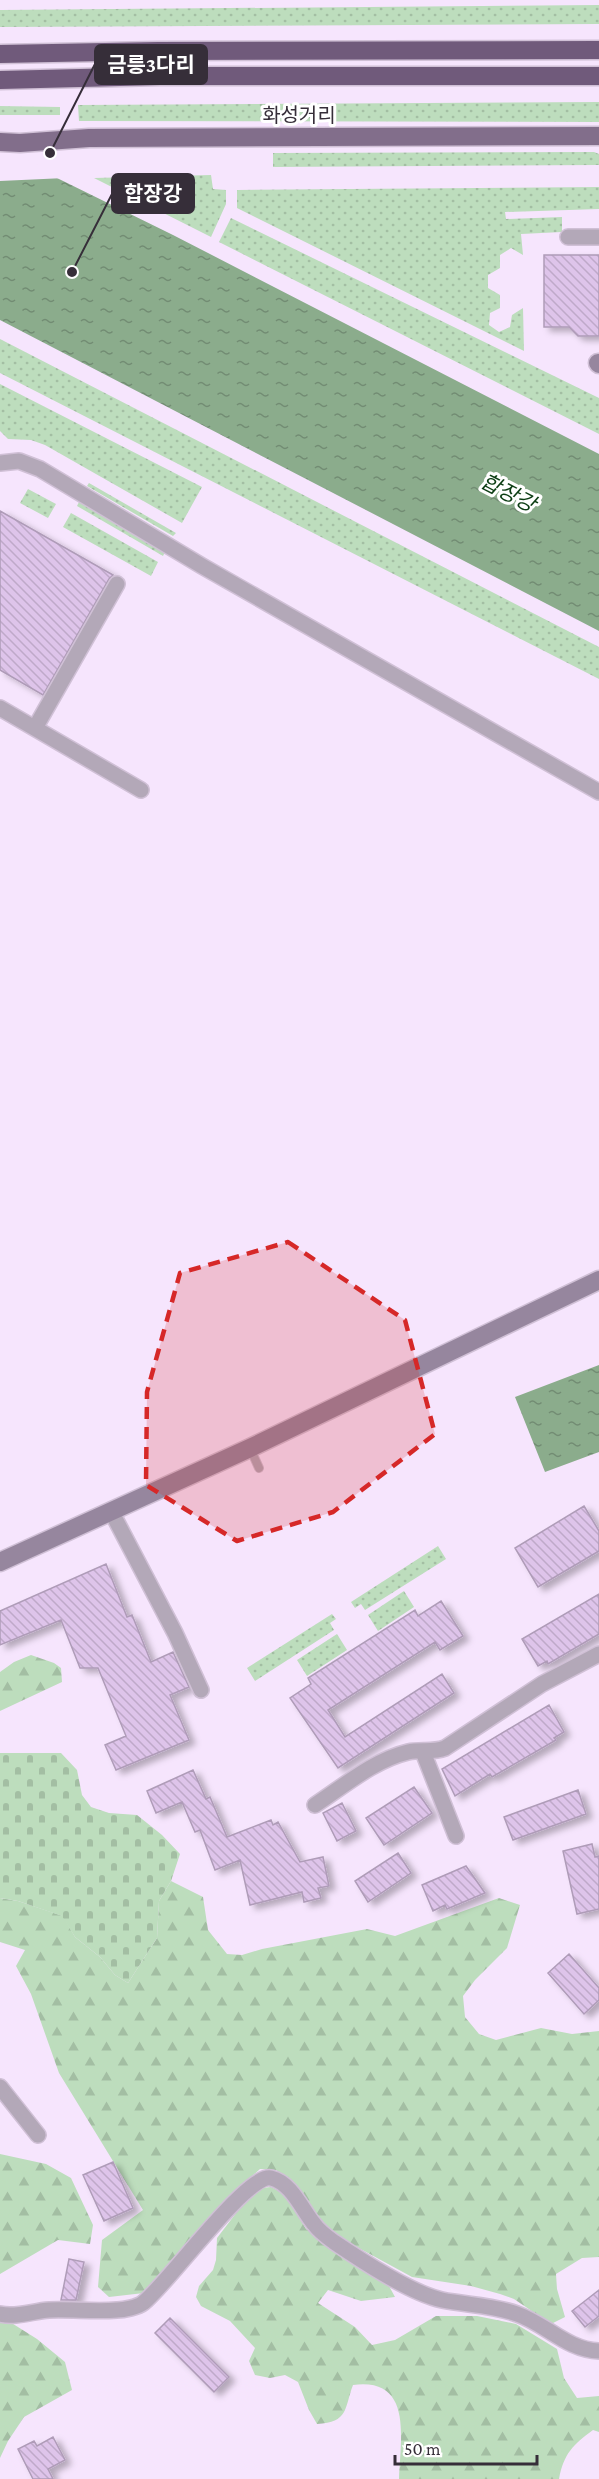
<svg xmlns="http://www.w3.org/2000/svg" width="599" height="2479" font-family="'Crimson Pro','Noto Sans KR',serif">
	<defs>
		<pattern id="grass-dots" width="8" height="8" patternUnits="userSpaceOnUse" patternTransform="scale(1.5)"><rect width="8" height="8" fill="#bdddbd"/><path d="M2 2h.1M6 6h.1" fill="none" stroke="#a3bea3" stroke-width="1.8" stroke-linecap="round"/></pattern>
		<pattern id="forest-firs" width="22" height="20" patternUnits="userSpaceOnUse" patternTransform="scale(1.5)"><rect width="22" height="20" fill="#bdddbd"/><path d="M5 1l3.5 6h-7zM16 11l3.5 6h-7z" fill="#a3bea3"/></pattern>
		<pattern id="cemetery-stones" width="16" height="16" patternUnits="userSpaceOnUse" patternTransform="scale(1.5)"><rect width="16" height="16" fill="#bdddbd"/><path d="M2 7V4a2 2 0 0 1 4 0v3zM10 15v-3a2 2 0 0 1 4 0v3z" fill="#a3bea3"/></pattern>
		<pattern id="water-ripples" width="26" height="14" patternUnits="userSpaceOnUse" patternTransform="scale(1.5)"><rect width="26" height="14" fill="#8bac8c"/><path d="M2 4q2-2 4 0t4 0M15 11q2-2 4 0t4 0" fill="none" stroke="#728c73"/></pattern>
		<pattern id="building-back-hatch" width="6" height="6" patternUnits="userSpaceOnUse" patternTransform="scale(1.5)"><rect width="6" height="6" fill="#dec4ea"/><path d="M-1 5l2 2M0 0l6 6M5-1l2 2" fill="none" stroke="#bfa9c9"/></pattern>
		<filter id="shadow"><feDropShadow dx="6" dy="4" stdDeviation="3" flood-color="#0004"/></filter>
	</defs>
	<rect width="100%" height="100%" fill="#f6e5fd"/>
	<!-- grass -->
	<path fill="url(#grass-dots)" d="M599,5V24L0,27V10Z
		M599,102V122L79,121L78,105Z
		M0,106L60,107V115H0Z
		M594,152L599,154V165L273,167V153Z
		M211,175L213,189L226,190V204L211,237L94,178Z
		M599,187V209L505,212L506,219L562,217V232L521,234L523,255L511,248L500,255V268L488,275V288L500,295V308L490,313L489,325L499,332L510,327L512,315L523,308L524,351L237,208V190Z
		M231,218L599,398V434L219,242Z
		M0,339L599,647V679L0,373Z
		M0,384L202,487L182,523L45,445L31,440L8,439L0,431Z
		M89,483L176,533L173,536L87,486Z
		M28,489L56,504L48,518L20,503Z
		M79,502L165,552L163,556L77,506Z
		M71,513L158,562L151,576L63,527Z
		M438,1546L446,1559L365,1610L361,1604L355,1608L351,1602Z
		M404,1591L414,1607L378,1631L368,1615Z
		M332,1614L336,1619L330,1623L334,1630L255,1681L247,1668Z
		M337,1634L347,1650L307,1676L297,1660Z"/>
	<!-- forest -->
	<path fill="url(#forest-firs)" d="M31,1655L54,1663L61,1668L62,1682L0,1711V1672L14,1662Z
		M171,1881L203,1897L208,1930L227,1954L242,1955L262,1949L367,1929L395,1936L499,1898L520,1905L507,1948L475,1980L463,1996L465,2017L479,2034L496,2040L541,2028L572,2034L599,2031V2257L582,2258L556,2274L557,2289L565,2317L551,2324L514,2299L500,2294L471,2286L412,2277L344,2240L322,2222L291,2181L276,2170L260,2169L239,2188L144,2293L109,2297L98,2287L102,2240L143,2210L59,2073L31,1994L16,1966L25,1950L0,1942V1898L18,1901L63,1916L75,1937L100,1957L115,1975L128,1983L157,1938L159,1901Z
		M0,2154L46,2164L71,2178L93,2225L90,2244L58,2240L0,2274Z
		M271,2187L285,2194L306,2229L389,2286L395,2297L361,2301L328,2290L318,2303L355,2327L372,2345L395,2340L436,2316H477L516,2324L557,2349L564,2378L577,2398L599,2396V2432L593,2430C573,2445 564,2453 559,2479H399C400,2440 414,2377 353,2385C344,2409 349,2422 317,2424L309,2410L298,2382L285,2375L270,2378L255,2375L249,2361L255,2348L230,2321L201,2306L196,2297L199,2286L213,2270L216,2260L217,2238L250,2195L261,2188Z
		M0,2322H10L37,2339L65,2362L72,2390L24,2417L8,2441L0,2458Z"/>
	<!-- cemetery -->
	<path fill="url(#cemetery-stones)" d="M0,1753H61L77,1770L82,1795L91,1807L109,1813L137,1815L162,1835L180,1854L171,1881L159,1901L157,1938L128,1983L115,1975L100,1957L75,1937L62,1916L18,1901L0,1898Z"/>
	<!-- water -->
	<path fill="url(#water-ripples)" d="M0,150L173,235L599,454V631L0,320Z
		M599,1365V1452L545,1472L515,1397Z"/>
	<!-- pier -->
	<path fill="#f6e5fd" d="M0,147H1L65,178L0,181Z"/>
	<!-- building -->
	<path fill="url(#building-back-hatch)" stroke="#af9cb8" stroke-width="1.5" filter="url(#shadow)" d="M544,255H599V336H578L569,327H544Z
		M0,511L113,575L109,579L43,695L0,670Z
		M584,1506L599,1531V1551L538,1587L515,1548Z
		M106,1564L127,1617L132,1615L151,1662L173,1652L189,1687L170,1695L189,1740L116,1770L105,1745L126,1736L98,1668H80L61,1620L0,1645V1611Z
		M599,1594V1634L548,1664L547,1661L538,1666L522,1639Z
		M441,1601L463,1636L440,1650L435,1642L328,1710L345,1737L442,1674L454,1693L338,1768L290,1698L311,1684L308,1678L415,1610L418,1616Z
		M549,1705L564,1732L554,1738L556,1740L492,1777L490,1774L455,1796L442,1769Z
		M193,1770L206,1799L210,1797L227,1837L271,1820L273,1825L278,1822L300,1862L323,1857L329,1886L318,1888L321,1898L304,1902L302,1892L250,1905L240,1860L215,1870L200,1830L195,1832L182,1802L156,1813L147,1791Z
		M414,1787L432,1813L384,1845L366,1818Z
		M578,1790L586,1814L513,1840L504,1817Z
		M342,1803L356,1831L337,1841L323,1813Z
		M592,1844L595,1857L599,1856V1909L577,1914L563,1851Z
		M398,1853L411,1873L368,1902L355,1881Z
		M466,1866L485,1893L447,1909L445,1905L433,1911L422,1885Z
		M569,1954L599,1988V2000L584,2014L548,1973Z
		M113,2162L133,2208L104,2221L83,2175Z
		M69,2259L84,2262L76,2300H61Z
		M599,2290V2316L585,2327L572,2311Z
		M170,2318L229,2377L214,2392L155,2333Z
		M53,2437L65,2460L48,2469L53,2479H33L18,2449L34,2441L37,2446Z"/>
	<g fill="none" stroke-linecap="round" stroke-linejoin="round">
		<!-- lane casing -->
		<g stroke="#d0c0d6" stroke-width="10">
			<path id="lane" d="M250,1448L259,1468"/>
		</g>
		<!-- street casing -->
		<g stroke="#d0c0d6" stroke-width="18">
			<path id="street" d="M568,237H599
				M0,463L19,461L40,469L202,566L599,792
				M0,708L141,790
				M35,728L117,584
				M111,1511L175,1633L201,1690
				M423,1752L456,1836
				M315,1805C344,1786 374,1760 408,1752C421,1749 432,1753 445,1748L542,1684L599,1654
				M0,2087L38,2135
				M0,2314C16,2318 33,2311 49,2310C72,2309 95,2312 117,2310C124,2310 138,2307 143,2303C166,2286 247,2173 271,2178C292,2183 302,2210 314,2224C319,2231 327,2237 334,2242C362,2261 410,2293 442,2300C467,2305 493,2305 517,2314C546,2324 567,2350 599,2351"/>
		</g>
		<!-- secondary casing -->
		<g stroke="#d0c0d6" stroke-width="21">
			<path id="secondary" d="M598,363L599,364
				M0,1562L250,1448L599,1280"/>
		</g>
		<!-- primary casing -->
		<g stroke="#d0c0d6" stroke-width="21">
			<path id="primary" d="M0,142L20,143L89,138L599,136"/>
		</g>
		<!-- highway casing -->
		<g stroke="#d0c0d6" stroke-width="21">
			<path id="highway" d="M0,54L158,51L599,50
				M0,80L160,76H599"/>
		</g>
		<!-- lane -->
		<use href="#lane" stroke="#b3a8b8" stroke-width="8"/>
		<!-- street -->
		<use href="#street" stroke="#b3a8b8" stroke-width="15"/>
		<!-- secondary -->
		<use href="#secondary" stroke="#96869e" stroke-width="18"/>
		<!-- primary -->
		<use href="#primary" stroke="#826e8b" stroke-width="18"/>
		<!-- highway -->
		<use href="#highway" stroke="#705a7b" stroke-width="18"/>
	</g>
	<!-- marked area -->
	<path fill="#d62828" fill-opacity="0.2" stroke="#d62828" stroke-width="4.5" stroke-dasharray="12 8" stroke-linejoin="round" d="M288,1242L405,1320L435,1434L333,1512L237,1541L146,1485L147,1392L180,1273Z"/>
	<g text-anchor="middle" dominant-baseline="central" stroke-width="6" stroke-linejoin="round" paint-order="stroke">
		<!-- street labels -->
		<g font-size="20" fill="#362e39" stroke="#fff">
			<text x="299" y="115">화성거리</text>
		</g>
		<!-- water labels -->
		<g font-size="21" font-style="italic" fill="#0b3d13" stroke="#fff">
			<text transform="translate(508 493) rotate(27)">합장강</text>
		</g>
	</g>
	<!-- callouts -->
	<path fill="none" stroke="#362e39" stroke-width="2" d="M50 153L95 64M72 272L112 194"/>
	<g fill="#362e39" stroke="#fff" stroke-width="2">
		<circle cx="50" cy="153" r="6"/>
		<circle cx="72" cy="272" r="6"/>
	</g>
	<g fill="#362e39" stroke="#362e39" stroke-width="2">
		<rect x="95" y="45" width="112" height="39" rx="6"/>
		<rect x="112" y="174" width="82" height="39" rx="6"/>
	</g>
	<g font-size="21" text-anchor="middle" font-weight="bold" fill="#fff">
		<text x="151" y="72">금릉3다리</text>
		<text x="153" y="201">합장강</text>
	</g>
	<!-- scale -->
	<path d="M395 2455v9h142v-9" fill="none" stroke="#362e39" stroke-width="3"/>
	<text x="404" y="2455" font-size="18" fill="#362e39" stroke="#ffffff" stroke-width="4.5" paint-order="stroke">50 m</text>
</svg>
